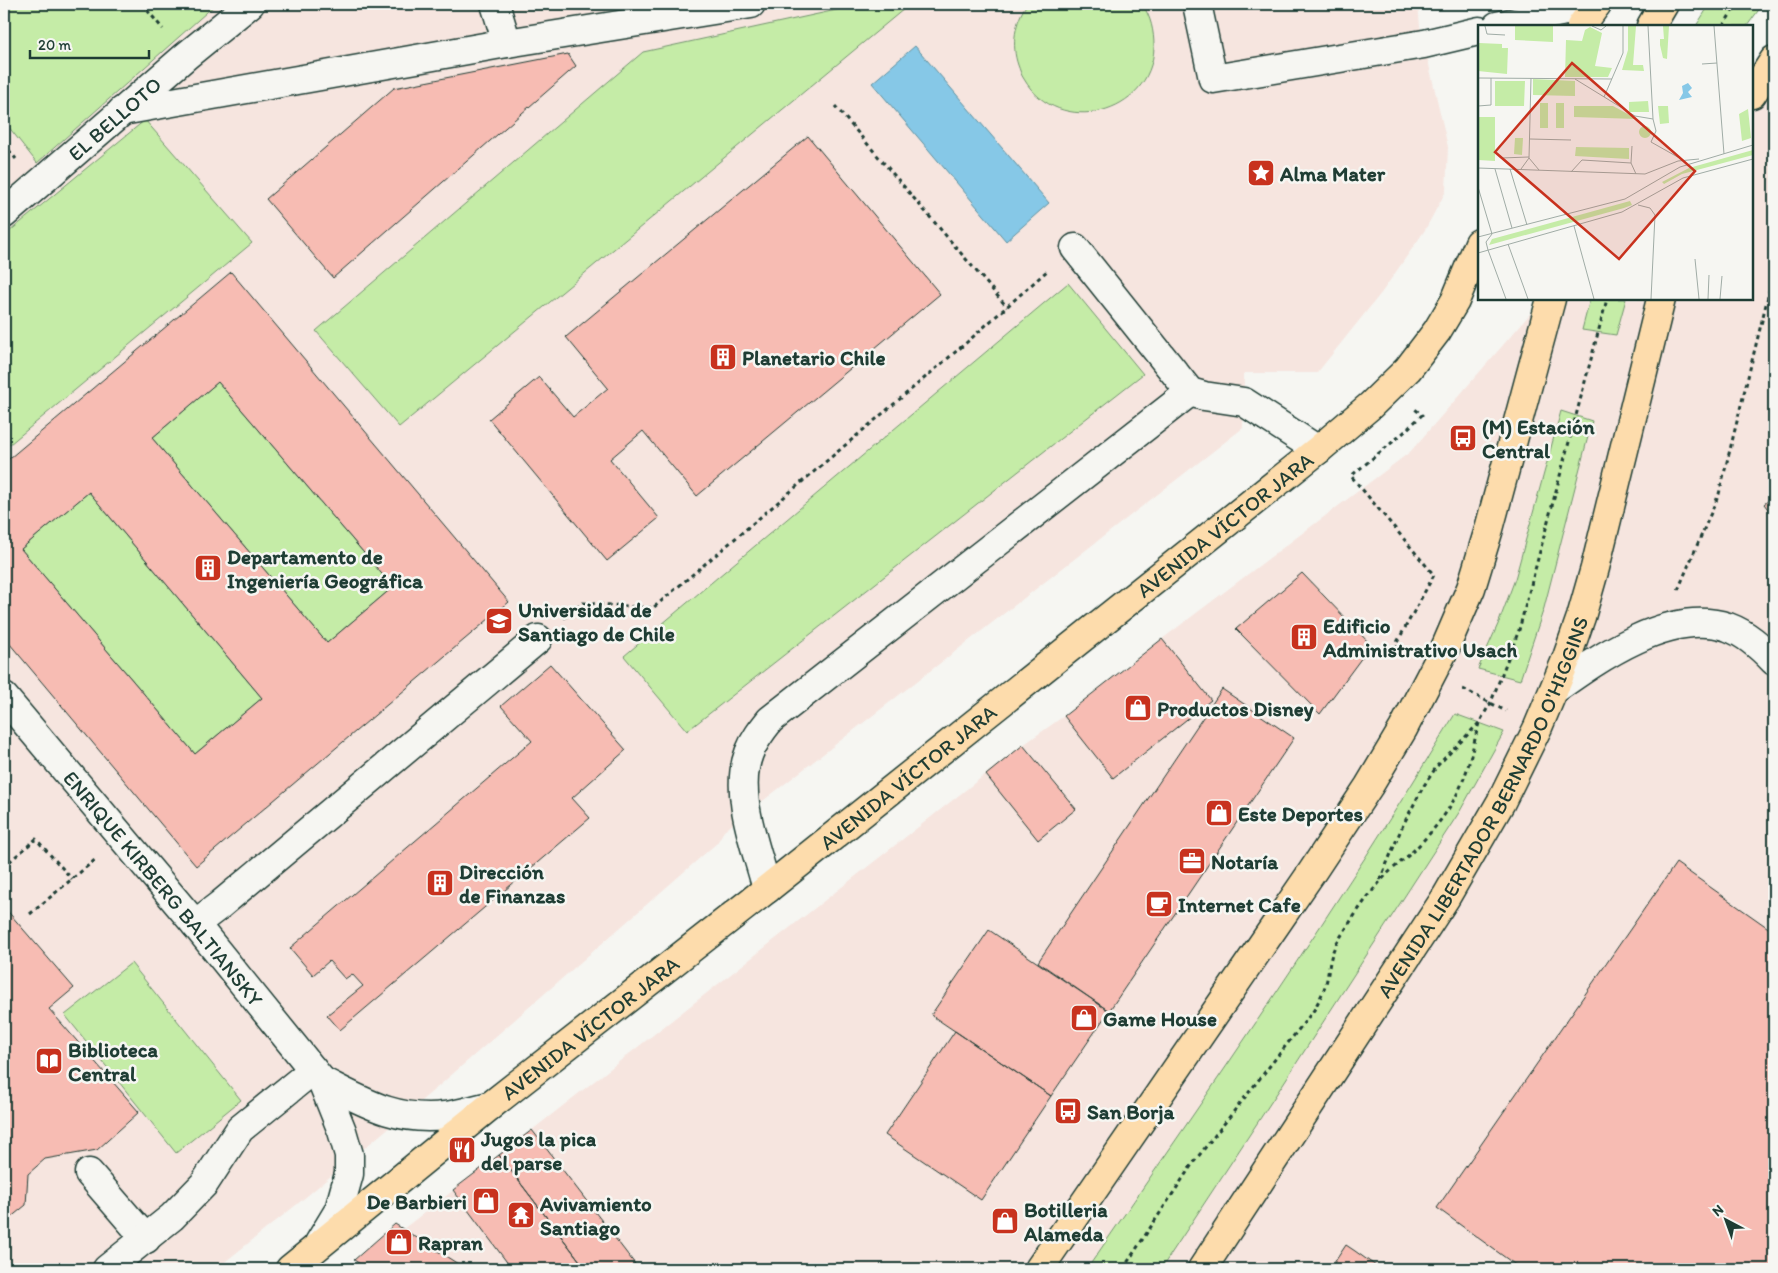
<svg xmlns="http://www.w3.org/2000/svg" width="1778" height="1273" font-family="Itim,sans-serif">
	<rect width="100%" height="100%" fill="#f6f6f2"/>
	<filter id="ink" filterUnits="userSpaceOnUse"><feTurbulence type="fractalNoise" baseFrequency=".02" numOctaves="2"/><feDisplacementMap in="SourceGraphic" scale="10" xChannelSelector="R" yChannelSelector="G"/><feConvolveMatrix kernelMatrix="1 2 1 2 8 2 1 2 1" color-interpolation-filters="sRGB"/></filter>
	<g filter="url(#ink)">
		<!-- built -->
		<path fill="#f6e5df" d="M4,4H1418L1420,26L1448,147L1446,191L1425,230L1382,292L1317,373H1244L1243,428L724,831L717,843L440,1085L301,1201L216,1269H4Z
			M1774,51V1269H351L532,1130L1023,745L1064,716L1162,639L1410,452L1543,299H1752V73Z"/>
		<!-- green -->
		<path fill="#c5eca7" stroke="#72946e" d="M4,4H216L37,163L4,121Z
			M864,4H910L399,427L316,331L643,52Z
			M1027,4H1142C1151,17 1154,31 1154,47C1152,115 1058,138 1024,79C1021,75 1020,70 1018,65C1011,45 1015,21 1027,4Z
			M1710,4H1763L1747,26H1696Z
			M145,120L252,243L4,449V236Z
			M1068,283L1143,374L687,731L624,656Z
			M1590,299H1626L1616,335L1582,330Z
			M218,382L393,587L327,643L152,438Z
			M1561,411L1592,421L1544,608L1520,680L1478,669L1499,622L1515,579Z
			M89,492L262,698L195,754L21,549Z
			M1455,714L1504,732L1460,811L1281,1087L1161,1269H1087C1213,1086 1340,904 1455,714Z
			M131,963L241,1100L176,1153L65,1015Z"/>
		<!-- water -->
		<path fill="#86c8e7" stroke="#5d909f" d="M915,46L1049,203L1006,241L872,83Z"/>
		<!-- building -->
		<path fill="#f7bcb3" stroke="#1f3d34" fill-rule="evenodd" d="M568,54L576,66L333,278L266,199L394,88Z
			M808,136L940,294L697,496L643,431L610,459L659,518L607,561L489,419L539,377L573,417L608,388L566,337Z
			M231,272L509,602L196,866L4,637V463ZM218,382L393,587L327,643L152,438ZM89,492L262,698L195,754L21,549Z
			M1774,496V517L1764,504Z
			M1302,573L1371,645L1320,714L1236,629Z
			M1162,639L1211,700L1113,778L1064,716Z
			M550,664L626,750L572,798L590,818L340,1030L327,1015L363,986L352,974L345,979L329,961L313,975L290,948L532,741L501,706Z
			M1222,689L1294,738L1109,1011L1038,962Z
			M1023,745L1076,809L1038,840L986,775Z
			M1676,863L1774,932V1269H1521L1437,1208Z
			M4,907L74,988L49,1009L139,1112L97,1150L45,1159L28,1174L26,1205L4,1223Z
			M989,930L1109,1011L1051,1096L931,1015Z
			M955,1031L1051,1096L981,1200L885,1135Z
			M532,1130L635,1264L628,1269H586L499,1155Z
			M499,1155L586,1269H512L453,1190Z
			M395,1224L466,1269H368L354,1260Z
			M1346,1245L1355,1251L1380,1269H1330Z"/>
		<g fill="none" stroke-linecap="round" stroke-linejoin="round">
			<!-- minor casing -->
			<g stroke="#1f3d34" stroke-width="31">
				<g id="minor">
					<path d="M495,4L507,43"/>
					<path d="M1197,4L1213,79L1424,44L1479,31"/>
					<path d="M1497,26L1597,4"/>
					<path d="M122,111L507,43L751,4"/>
					<path id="s1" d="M4,214L186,56L250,4"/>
					<path d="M1075,248L1190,392L1204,396L1244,402L1318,450"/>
					<path d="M1554,690C1599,658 1669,608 1728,627C1747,634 1761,647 1774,661"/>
					<path id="s2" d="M4,697L195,924L322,1081L342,1131L349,1155V1174L339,1210L319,1243"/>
					<path d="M767,889C757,849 733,794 749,753C754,740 762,730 770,720L1190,392"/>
					<path d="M195,924L220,905L538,639"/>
					<path d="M322,1081C364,1102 396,1122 445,1116C460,1114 475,1109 490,1106"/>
					<path d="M89,1173L146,1239"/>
					<path d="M107,1269L172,1217L204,1184L240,1129L313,1070"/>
				</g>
			</g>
			<!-- major casing -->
			<g stroke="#1f3d34" stroke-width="31">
				<g id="major">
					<path d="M1581,26L1597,4"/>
					<path d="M1651,26L1664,4"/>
					<path d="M1752,94L1774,60"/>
					<path id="s3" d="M290,1269L490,1106L767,889L1318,450L1370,406L1408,369L1437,331L1455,301L1479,243"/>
					<path d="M1039,1269L1312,872L1369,786L1403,729L1446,646L1471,588L1489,529L1551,299"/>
					<path id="s4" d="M1202,1269L1446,897L1501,802L1538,727L1566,660L1581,617L1595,568L1661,299"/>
				</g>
			</g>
			<!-- path -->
			<path stroke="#1f3d34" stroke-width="3" stroke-dasharray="4 4" stroke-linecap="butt" d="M142,4L163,29
				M1723,26L1737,4
				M835,106L1007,307
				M4,144L16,159
				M1678,590L1719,494L1774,272
				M564,618L583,603L653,608L966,343L1048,270
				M1404,653L1395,646L1434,575L1351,476L1401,435L1422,415L1415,409
				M1463,689L1506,711
				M4,856L9,862L36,839L72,879
				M1380,880L1402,827L1423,787L1437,766L1479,723L1491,702L1519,630L1607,299
				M30,914L96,859
				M1123,1269L1193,1163L1314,1010C1319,1000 1325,990 1327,979C1331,956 1331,950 1345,930C1357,911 1371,891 1386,875C1394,867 1404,860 1412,852C1433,832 1454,806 1464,778C1471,760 1474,741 1479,723"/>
			<!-- minor -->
			<use href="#minor" stroke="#f6f6f2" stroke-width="28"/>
			<!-- major -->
			<use href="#major" stroke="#fddcac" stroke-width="28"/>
		</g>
	</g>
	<!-- icons -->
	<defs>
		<g id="sight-square" transform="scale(1.4375)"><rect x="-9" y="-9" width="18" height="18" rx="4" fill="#c8321e" stroke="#f6f6f2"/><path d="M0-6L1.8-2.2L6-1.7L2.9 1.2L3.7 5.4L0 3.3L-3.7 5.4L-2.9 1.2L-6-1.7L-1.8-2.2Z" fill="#fff"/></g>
		<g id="building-square" transform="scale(1.4375)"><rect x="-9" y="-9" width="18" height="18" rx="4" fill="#c8321e" stroke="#f6f6f2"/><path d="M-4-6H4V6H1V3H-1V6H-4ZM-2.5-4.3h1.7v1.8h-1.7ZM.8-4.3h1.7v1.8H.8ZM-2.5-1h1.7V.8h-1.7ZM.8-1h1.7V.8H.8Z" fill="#fff"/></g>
		<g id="bus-square" transform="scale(1.4375)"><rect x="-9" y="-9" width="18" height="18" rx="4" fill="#c8321e" stroke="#f6f6f2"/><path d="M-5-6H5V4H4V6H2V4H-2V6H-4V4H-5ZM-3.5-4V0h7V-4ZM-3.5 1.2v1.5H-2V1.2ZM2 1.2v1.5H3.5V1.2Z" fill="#fff"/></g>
		<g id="university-square" transform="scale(1.4375)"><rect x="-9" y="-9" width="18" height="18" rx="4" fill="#c8321e" stroke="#f6f6f2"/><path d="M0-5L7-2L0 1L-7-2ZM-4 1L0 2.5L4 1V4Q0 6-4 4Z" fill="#fff"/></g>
		<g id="shop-square" transform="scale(1.4375)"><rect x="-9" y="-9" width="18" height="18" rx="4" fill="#c8321e" stroke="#f6f6f2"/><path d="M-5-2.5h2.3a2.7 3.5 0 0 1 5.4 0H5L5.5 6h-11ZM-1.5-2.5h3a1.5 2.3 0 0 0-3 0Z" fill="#fff"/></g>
		<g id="office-square" transform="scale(1.4375)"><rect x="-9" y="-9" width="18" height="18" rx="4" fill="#c8321e" stroke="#f6f6f2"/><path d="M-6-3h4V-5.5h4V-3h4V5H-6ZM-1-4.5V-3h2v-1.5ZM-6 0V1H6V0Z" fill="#fff"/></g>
		<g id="cafe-square" transform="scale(1.4375)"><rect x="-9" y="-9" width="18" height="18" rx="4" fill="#c8321e" stroke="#f6f6f2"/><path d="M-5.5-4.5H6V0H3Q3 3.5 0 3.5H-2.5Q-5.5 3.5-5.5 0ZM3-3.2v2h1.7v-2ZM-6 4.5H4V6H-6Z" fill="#fff"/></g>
		<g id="library-square" transform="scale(1.4375)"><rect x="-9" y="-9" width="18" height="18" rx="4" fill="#c8321e" stroke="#f6f6f2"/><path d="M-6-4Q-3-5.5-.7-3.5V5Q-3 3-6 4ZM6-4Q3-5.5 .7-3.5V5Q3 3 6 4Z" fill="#fff"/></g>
		<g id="restaurant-square" transform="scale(1.4375)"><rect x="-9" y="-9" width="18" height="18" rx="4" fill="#c8321e" stroke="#f6f6f2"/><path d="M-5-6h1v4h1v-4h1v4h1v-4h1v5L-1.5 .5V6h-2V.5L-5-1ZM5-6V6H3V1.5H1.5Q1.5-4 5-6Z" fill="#fff"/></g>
		<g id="temple-square" transform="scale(1.4375)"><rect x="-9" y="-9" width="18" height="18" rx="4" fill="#c8321e" stroke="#f6f6f2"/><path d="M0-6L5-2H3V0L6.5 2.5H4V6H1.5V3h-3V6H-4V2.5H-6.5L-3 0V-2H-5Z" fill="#fff"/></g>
	</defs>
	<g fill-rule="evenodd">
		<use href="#sight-square" x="1261" y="173"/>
		<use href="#building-square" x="723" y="357"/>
		<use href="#bus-square" x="1463" y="438"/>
		<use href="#building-square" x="208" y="568"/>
		<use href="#university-square" x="499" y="621"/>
		<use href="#building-square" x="1304" y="637"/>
		<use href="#shop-square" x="1138" y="708"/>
		<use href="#shop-square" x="1219" y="813"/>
		<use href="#office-square" x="1192" y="861"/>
		<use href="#building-square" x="440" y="883"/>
		<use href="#cafe-square" x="1159" y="904"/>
		<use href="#shop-square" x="1084" y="1018"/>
		<use href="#library-square" x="49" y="1061"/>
		<use href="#bus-square" x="1068" y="1111"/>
		<use href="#restaurant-square" x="462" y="1150"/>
		<use href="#shop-square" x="486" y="1201"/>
		<use href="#temple-square" x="521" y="1215"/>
		<use href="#shop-square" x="1005" y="1221"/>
		<use href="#shop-square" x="399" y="1242"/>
	</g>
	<g text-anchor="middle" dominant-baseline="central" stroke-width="5" stroke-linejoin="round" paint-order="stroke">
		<!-- street labels -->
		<g font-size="21" fill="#1f3d34" stroke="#f6f6f2">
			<text stroke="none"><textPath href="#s1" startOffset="146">EL BELLOTO</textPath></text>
			<text stroke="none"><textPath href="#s3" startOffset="1195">AVENIDA VÍCTOR JARA</textPath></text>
			<text stroke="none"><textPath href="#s3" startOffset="790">AVENIDA VÍCTOR JARA</textPath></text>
			<text stroke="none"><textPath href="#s4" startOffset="542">AVENIDA LIBERTADOR BERNARDO O'HIGGINS</textPath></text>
			<text stroke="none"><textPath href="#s2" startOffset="249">ENRIQUE KIRBERG BALTIANSKY</textPath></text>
			<text stroke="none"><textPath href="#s3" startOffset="385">AVENIDA VÍCTOR JARA</textPath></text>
		</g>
		<!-- poi labels -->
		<g font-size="21" font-weight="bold" fill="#1f3d34" stroke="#f6f6f2" text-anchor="start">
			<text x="1280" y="173">Alma Mater</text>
			<text x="742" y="357">Planetario Chile</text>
			<text x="1482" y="426">(M) Estación<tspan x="1482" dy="24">Central</tspan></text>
			<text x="227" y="556">Departamento de<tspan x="227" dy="24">Ingeniería Geográfica</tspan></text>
			<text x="518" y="609">Universidad de<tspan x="518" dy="24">Santiago de Chile</tspan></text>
			<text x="1323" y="625">Edificio<tspan x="1323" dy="24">Administrativo Usach</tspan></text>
			<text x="1157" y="708">Productos Disney</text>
			<text x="1238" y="813">Este Deportes</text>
			<text x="1211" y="861">Notaría</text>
			<text x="459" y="871">Dirección<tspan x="459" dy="24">de Finanzas</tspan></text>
			<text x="1178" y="904">Internet Cafe</text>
			<text x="1103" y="1018">Game House</text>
			<text x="68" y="1049">Biblioteca<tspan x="68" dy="24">Central</tspan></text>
			<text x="1087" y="1111">San Borja</text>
			<text x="481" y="1138">Jugos la pica<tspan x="481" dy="24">del parse</tspan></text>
			<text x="467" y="1201" text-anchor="end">De Barbieri</text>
			<text x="540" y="1203">Avivamiento<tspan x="540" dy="24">Santiago</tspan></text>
			<text x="1024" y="1209">Botilleria<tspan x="1024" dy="24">Alameda</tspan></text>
			<text x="418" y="1242">Rapran</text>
		</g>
	</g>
	<!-- overview -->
	<g transform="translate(1478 25)">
		<rect width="275" height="275" fill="#f6f6f2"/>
		<path d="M37,1H75V17L37,15ZM150,1H158L155,40H165L166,46L144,45L150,25ZM185,1H191L189,34L185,33L182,20V14H186ZM112,2L124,8L117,41L134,43L130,52H87L88,15L104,16L107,5ZM1,18L24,19V23H30L29,49L0,46ZM55,54L97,56V71L55,70ZM17,56H47L46,81H17ZM170,76L171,87H151V77ZM62,78H70V103H62ZM78,78H86V103H78ZM96,81H135L159,94L96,92ZM180,81H190L191,98L182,99ZM270,84L273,113L264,116L261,89ZM0,92H17V136L0,135ZM161 107a6 6 0 1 1 12 0a6 6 0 1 1-12 0ZM37,113H45L44,130L36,129ZM98,122L151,123V134L97,131ZM275,125V130L204,149L186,159L184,157L211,143ZM152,176L154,180L146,183L11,220L14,214Z" fill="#c5eca7"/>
		<path d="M210,58L214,63L210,67L214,72L201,75L205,68L204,61Z" fill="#86c8e7"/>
		<path fill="none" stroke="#a0aca6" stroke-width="1" d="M7,1L9,9L27,10M114,1L123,5L128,1M170,1L175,94L178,106L173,117L205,135M236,1L246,129M224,39L239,38M0,53L134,54M97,54L157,91L175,94M126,72L145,28V1M0,81L13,80V53M52,114L93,115M154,121L153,138L158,149M23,133L51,132M51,133L61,145M0,143L167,149L200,136L221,134M17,144L34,203M32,144L49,200M43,144L51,133L53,53M93,147L104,135L153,138M0,162L14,209M160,180L172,183L177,190L173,274M96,201L116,274M0,212L147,174L202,142L275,120M30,219L50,274M10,225L28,274M10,225L8,217L14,209M0,228L144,187L205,153L275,134M217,234L221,274M230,274L231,250M242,274L244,251"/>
		<path fill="#c8321e" fill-opacity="0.15" stroke="#c8321e" stroke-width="2.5" d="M94,38L217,146L141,234L17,127Z"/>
		<rect width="275" height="275" fill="none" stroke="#1f3d34" stroke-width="2.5"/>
	</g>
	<!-- margin -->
	<rect width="1778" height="1273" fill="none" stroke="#f6f6f2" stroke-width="20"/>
	<rect x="10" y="10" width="1758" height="1253" fill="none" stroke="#1f3d34" stroke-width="2" filter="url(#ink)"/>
	<!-- north arrow -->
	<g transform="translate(1726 1220) rotate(319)" stroke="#f6f6f2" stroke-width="4" paint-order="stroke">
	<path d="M0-4L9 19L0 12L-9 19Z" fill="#1f3d34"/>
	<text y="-8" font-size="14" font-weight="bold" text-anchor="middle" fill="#1f3d34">N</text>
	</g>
	<!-- scale -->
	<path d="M30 50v8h119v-8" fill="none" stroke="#1f3d34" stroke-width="2.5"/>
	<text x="38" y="50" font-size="15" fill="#1f3d34" stroke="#f6f6f2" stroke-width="4" paint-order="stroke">20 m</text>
</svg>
